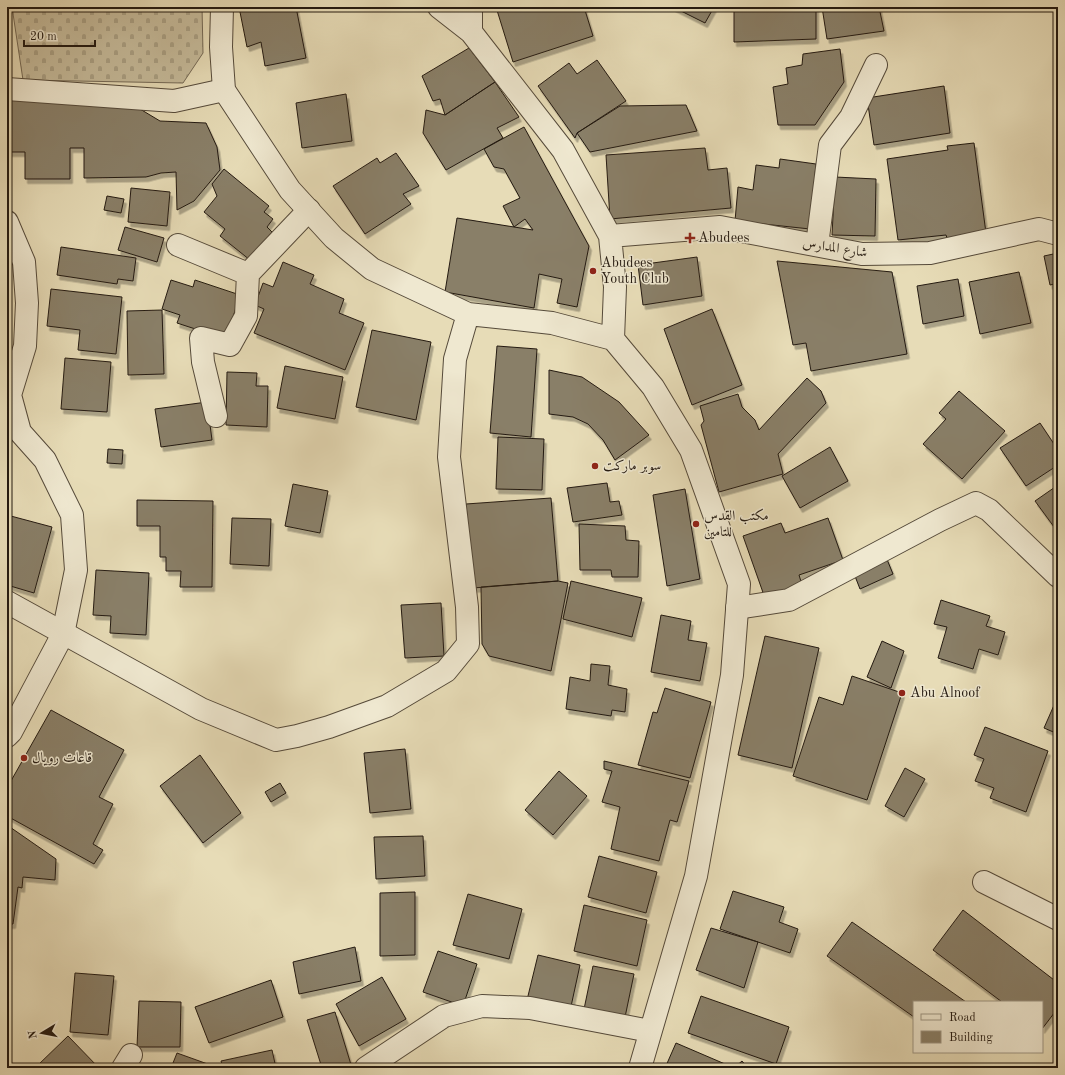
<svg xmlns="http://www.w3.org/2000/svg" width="1065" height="1075" font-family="'Old Standard TT',Amiri,serif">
	<defs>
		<pattern id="cemetery-stones" width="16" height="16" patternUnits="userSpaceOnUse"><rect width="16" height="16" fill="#c6bb9b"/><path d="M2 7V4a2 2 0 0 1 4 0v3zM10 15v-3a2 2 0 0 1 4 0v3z" fill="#aaa084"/></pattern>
		<filter id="shadow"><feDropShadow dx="2.5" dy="4.5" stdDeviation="0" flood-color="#0004"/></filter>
	</defs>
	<rect width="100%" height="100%" fill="#e7dcb7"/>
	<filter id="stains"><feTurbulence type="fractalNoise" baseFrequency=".005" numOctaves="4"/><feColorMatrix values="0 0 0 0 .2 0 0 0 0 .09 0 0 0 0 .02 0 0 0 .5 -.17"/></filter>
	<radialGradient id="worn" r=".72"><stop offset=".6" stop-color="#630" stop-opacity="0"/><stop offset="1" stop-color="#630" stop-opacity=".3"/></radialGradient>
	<!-- cemetery -->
	<path fill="url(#cemetery-stones)" stroke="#756a56" d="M12,7H202L203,53L183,83L23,80Z"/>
	<!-- building -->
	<path fill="#897f67" stroke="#241a11" filter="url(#shadow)" d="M239,7H296L306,58L265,66L261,42L247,47Z
		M496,7H584L593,36L513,62Z
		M673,7H714L705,23Z
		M734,7H816V39L734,42Z
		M822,7H879L884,31L827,39Z
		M469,48L495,82L445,115L440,99L433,101L422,76Z
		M840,49L844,82L815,125H778L773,87L788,84L786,68L802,65L803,54Z
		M597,60L626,101L577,133L575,138L538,86L569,63L577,74Z
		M495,82L519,117L497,128L503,138L446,170L423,133L426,110L445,115Z
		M944,86L950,133L874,145L867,98Z
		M346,94L352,141L302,148L296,103Z
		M7,98L140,109L160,121L206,123L217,147L220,170L194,201L177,210L176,172L161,173L146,177L84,178V148H70V179H25V152H7Z
		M686,105L697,131L590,152L577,133L620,106Z
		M524,127L589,246L577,307L557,303L562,279L539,274L534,308L445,292L457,218L533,230L525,219L514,227L503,206L520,198L504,169L494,167L484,149Z
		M974,143L986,233L947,238L946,235L898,240L887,159L948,150L947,146Z
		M705,148L708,170L727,168L731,208L610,219L606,155Z
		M396,153L419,186L403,194L411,204L365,234L333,186L377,158L380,163Z
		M780,159L816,164L810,229L735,221L738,187L753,190L756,165L779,168Z
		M224,169L269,206L264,212L273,219L267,227L272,232L250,260L220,236L225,229L204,212L217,196L212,184Z
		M835,177L876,179L875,236L832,235Z
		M131,188L170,192L167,226L128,222Z
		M107,196L124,199L121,213L104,210Z
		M125,227L164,238L157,262L118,250Z
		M61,247L136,258L133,281L118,279L117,284L57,275Z
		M1058,253V283L1050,285L1044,256Z
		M697,257L702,296L643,305L638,265Z
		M777,261L892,272L907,354L811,371L806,343L793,345Z
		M283,262L314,275L310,284L344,299L339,313L364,323L345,370L254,333L264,309L255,305L263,283L273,287Z
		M1019,272L1031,323L980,334L969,282Z
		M958,279L964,316L923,324L917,286Z
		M171,280L193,287L195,280L240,295L226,339L177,323L180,315L162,309Z
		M51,289L122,297L116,354L78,350L80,330L47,326Z
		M712,309L742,385L692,405L664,329Z
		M162,310L164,374L128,375L127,311Z
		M372,330L431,342L416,420L356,407Z
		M497,346L537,349L531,437L490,433Z
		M65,358L111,362L107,412L61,409Z
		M285,366L343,377L335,419L277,408Z
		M549,370L582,377L619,402L649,435L615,460L603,440L588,424L573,417L549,414Z
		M227,372L257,373L256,386H268L267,427L226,425Z
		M807,378L821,391L826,403L778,454L783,474L719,492L701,425L704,421L700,406L738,394L742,407L755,420L759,430Z
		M959,391L1005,431L962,479L923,444L946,419L939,413Z
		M207,402L212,440L161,447L155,409Z
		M1040,423L1058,450V465L1026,486L1000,448Z
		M498,437L544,439L542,490L496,489Z
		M830,447L848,481L800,508L782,476Z
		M108,449L123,450L122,464L107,463Z
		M607,483L610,502L619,501L622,515L573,522L567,488Z
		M293,484L328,491L320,533L285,526Z
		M1058,485V530L1057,531L1035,501Z
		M685,489L700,579L667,586L653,495Z
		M551,498L558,581L473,588L466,504Z
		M137,500L213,501L212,587H180L181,571H166V557H160V526H137Z
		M7,515L52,527L34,593L7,585Z
		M232,518L271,519L269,566L230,564Z
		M828,518L843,560L799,575L803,588L766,601L743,536L781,523L785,533Z
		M579,524L625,526L626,540L639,541L638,577H612L611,570H580Z
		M886,557L893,574L860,589L853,571Z
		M96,570L149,573L146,635L110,633L111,616L93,615Z
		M558,581L568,583L551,671L489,656L482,644L481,587Z
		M571,581L642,598L632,637L563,619Z
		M941,600L990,616L986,626L1005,632L998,655L979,649L973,669L938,658L947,627L934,624Z
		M441,603L444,656L405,658L401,605Z
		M661,615L691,621L688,640L707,643L700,681L651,672Z
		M765,636L819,648L792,768L738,755Z
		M882,641L904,651L891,688L867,677Z
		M591,664L610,666L608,685L627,689L625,712L612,710L611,716L566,709L570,677L590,681Z
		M852,676L902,693L867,800L793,776L819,697L843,705Z
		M665,688L711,702L690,778L638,765L653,712L657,713Z
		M1058,696V734L1044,728Z
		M51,710L124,750L99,797L113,804L93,844L103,850L94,864L7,816V788Z
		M985,727L1048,751L1026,812L990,798L994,788L975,781L984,759L974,755Z
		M405,749L411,809L370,813L364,753Z
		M200,755L241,813L203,843L160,786Z
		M604,761L689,781L677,822L670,820L659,861L611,849L620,807L602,802L612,771L604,769Z
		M905,768L925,779L904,817L885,806Z
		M559,771L587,796L553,835L525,810Z
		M280,783L286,793L271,802L265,792Z
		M7,825L56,859L55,880L23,877L22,888L18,887L13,924H7Z
		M423,836L425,876L376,879L374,837Z
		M599,856L657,872L646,913L588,897Z
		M733,891L784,907L779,922L798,929L790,953L720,929Z
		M415,892V955L380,956V893Z
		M468,894L522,909L509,959L453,945Z
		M584,905L647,920L637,966L574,951Z
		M963,910L1058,983V1008L1042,1029V1002H1002L933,950Z
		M852,922L966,1002H914V1017L827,956Z
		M711,928L758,942L744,988L696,970Z
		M355,947L361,981L299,994L293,962Z
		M438,951L477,964L463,1006L423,992Z
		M538,955L580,965L570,1011L527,1000Z
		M593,966L634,974L624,1022L583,1014Z
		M75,973L114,976L108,1035L70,1032Z
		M382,977L406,1019L359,1046L336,1004Z
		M271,980L283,1017L209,1043L195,1007Z
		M701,996L789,1027L776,1064L688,1033Z
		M139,1001L181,1002L180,1047H137Z
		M335,1012L352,1068H322L307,1020Z
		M68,1036L99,1068H39L37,1066Z
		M676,1043L725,1064L723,1068H665Z
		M272,1050L276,1068H223L221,1061Z
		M177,1053L216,1067V1068H171Z
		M742,1061L748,1068H734Z"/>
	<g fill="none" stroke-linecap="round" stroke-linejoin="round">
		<!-- minor casing -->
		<g stroke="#554a3a" stroke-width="24">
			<path id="minor" d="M7,89L174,101L224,90
				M7,222L24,262L27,303L25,346L10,395L20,432L45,460L72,515L76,570L63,634L11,732L7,736
				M178,245L248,274L309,210
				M817,245L830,145L851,117L876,65
				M216,416L203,362L201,338L230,345L246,316L248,274
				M737,608L789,600L940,520L976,503L989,510L1058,576
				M984,882L1058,919
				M123,1068L131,1055
				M366,1068L444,1016L482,1006L530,1008L650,1031"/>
		</g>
		<!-- tertiary casing -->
		<g stroke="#554a3a" stroke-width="24">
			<path id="tertiary" d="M222,7L221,47L224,90L290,190L334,238L372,269L468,314L552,323L613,339L653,387L691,450L739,584L732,675L696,876L640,1068
				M439,7L471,32L563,150L610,236L615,287L613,339
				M471,32V7
				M610,236L720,227L862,254L930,253L1039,229L1058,234
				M7,602L201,709L276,740L297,736L329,727L387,706L446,671L468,644L467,607L449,457L455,359L468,314"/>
		</g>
		<!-- minor -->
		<use href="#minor" stroke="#efe8d0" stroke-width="22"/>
		<!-- tertiary -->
		<use href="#tertiary" stroke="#efe8d0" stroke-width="22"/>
	</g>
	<!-- markers -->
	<g fill="#8f2418" stroke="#efe8d0" stroke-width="1.5">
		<path d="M688 232h4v4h4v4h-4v4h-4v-4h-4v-4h4z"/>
		<circle cx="593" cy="271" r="4"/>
		<circle cx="595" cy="466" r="4"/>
		<circle cx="696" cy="524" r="4"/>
		<circle cx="902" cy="693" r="4"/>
		<circle cx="24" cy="758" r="4"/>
	</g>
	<g text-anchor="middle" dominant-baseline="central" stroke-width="3" stroke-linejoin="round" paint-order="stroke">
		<!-- poi labels -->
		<g font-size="14" fill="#241a11" stroke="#efe8d0" text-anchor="start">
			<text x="698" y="238">Abudees</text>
			<text x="601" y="263">Abudees<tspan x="601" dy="16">Youth Club</tspan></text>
			<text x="603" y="466">سوبر ماركت</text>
			<text x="704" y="516">مكتب القدس<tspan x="704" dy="16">للتامين</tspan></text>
			<text x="910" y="693">Abu Alnoof</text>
			<text x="32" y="758">قاعات رويال</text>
		</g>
		<!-- street labels -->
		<g font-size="14" fill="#241a11" stroke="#efe8d0">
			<text transform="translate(835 248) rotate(9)">شارع المدارس</text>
		</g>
	</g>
	<!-- margin -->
	<rect width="1065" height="1075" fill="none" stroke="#e7dcb7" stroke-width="24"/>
	<rect x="8" y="8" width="1049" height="1059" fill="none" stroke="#241a11" stroke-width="2"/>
	<rect x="12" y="12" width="1041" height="1051" fill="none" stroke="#241a11"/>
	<!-- legend -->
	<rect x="913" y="1001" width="130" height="52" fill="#efe8d0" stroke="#9e9684"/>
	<rect x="921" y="1014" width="20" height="6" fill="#efe8d0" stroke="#9e9684"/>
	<text x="949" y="1021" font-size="12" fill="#241a11">Road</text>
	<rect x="921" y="1031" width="20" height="12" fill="#897f67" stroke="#9e9684"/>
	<text x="949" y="1041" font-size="12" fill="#241a11">Building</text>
	<!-- north arrow -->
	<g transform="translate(42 1033) rotate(260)" stroke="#efe8d0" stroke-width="3" paint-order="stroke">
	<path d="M0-3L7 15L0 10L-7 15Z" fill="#241a11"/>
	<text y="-6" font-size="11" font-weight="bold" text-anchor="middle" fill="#241a11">N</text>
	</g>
	<!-- scale -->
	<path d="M24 40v6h71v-6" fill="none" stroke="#241a11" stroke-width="2"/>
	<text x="30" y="40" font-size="12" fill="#241a11" stroke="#efe8d0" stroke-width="3" paint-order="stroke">20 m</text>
	<rect width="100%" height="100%" filter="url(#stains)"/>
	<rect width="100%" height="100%" fill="url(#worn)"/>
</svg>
